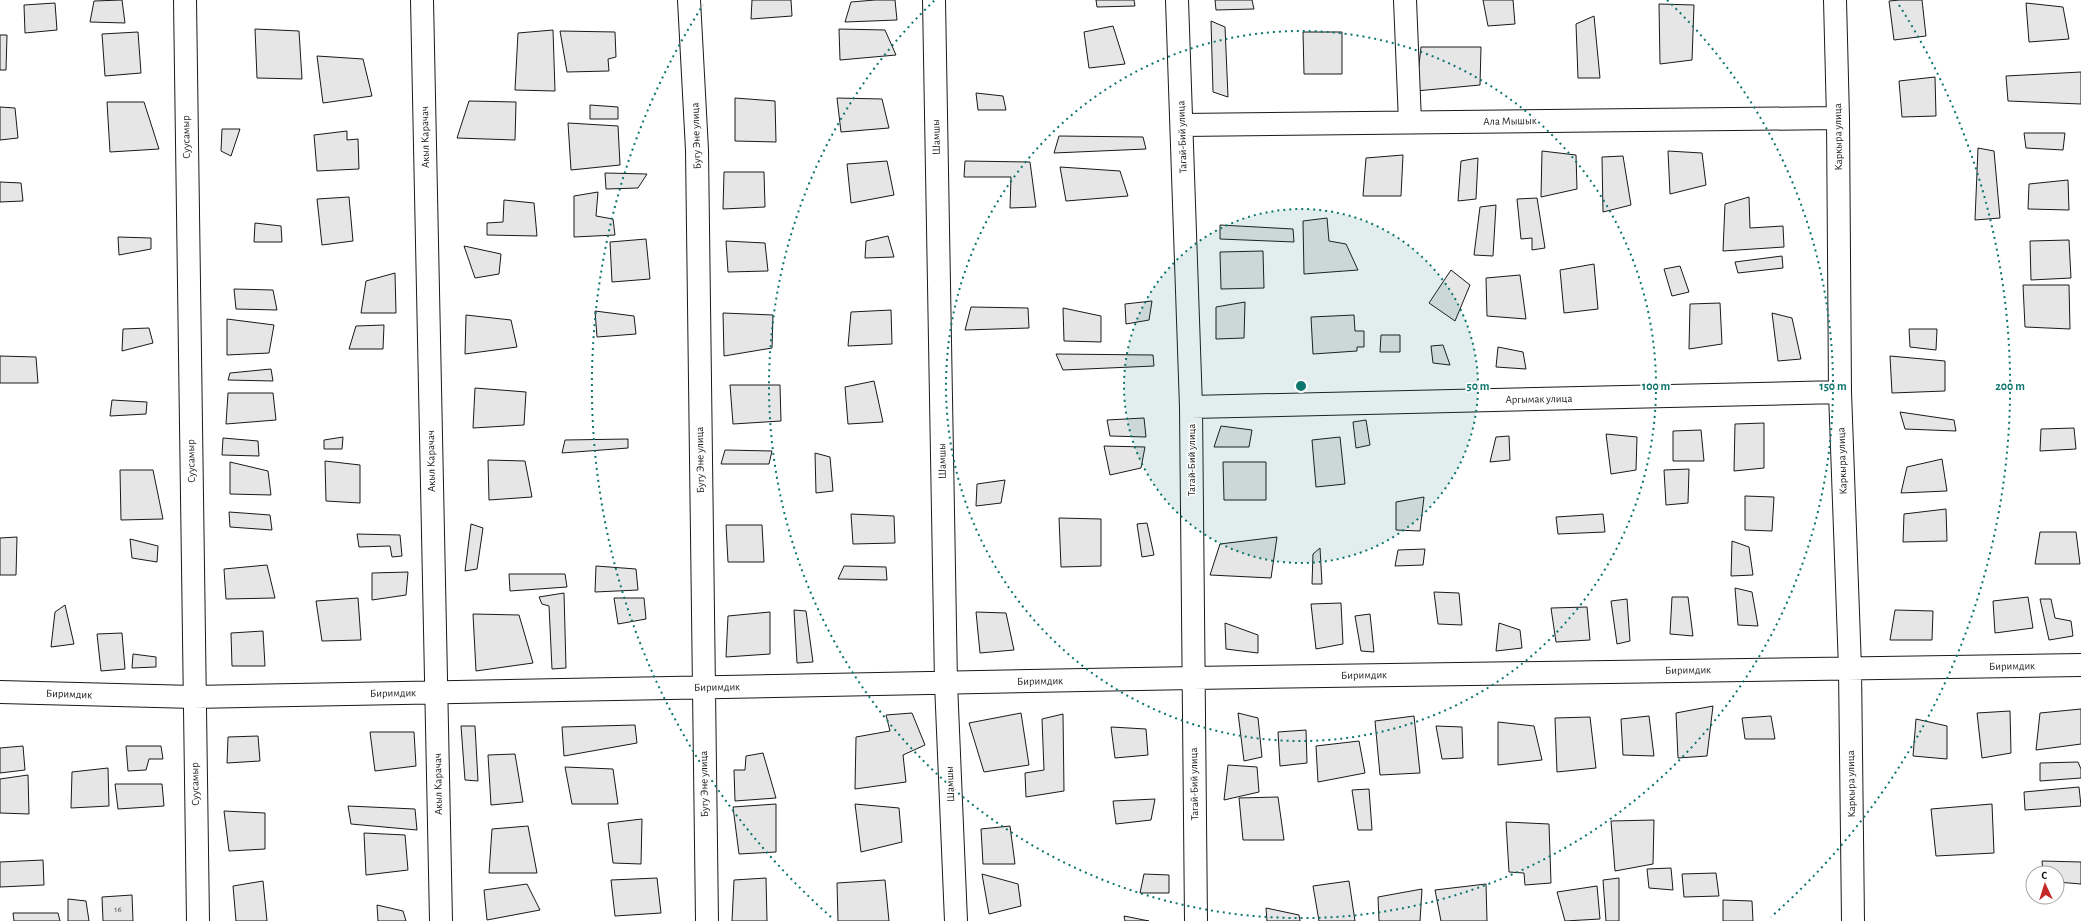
<svg xmlns="http://www.w3.org/2000/svg" width="2081" height="921" font-family="'Alegreya Sans',sans-serif">
	<rect width="100%" height="100%" fill="#fff"/>
	<!-- building -->
	<path fill="#e6e6e6" stroke="#1a1a1a" d="M122,0L125,23L90,22L94,1Z
		M752,0H791L792,16L751,19Z
		M875,0H895L897,20L845,22L851,2Z
		M1096,0H1134L1135,6L1097,7Z
		M1215,0H1252L1254,9L1216,10Z
		M1483,0H1513L1515,24L1488,26Z
		M1900,0H1922L1926,36L1894,40L1889,1Z
		M55,3L57,30L25,33L24,5Z
		M2026,3L2063,7L2069,39L2029,42Z
		M1659,4L1694,5L1692,60L1660,64Z
		M1594,16L1600,78H1578L1576,24Z
		M1211,21L1225,27L1228,97L1213,92Z
		M1113,26L1125,64L1089,68L1084,32Z
		M255,29L299,31L302,79L257,78Z
		M839,29L885,30L896,55L840,60Z
		M553,30L555,91L515,90L518,33Z
		M560,31L615,32L616,57L608,59L609,71L567,72Z
		M138,32L141,73L105,76L102,34Z
		M1303,32H1342V74H1304Z
		M0,35H7L6,70H0Z
		M1421,47H1481L1480,85L1416,91Z
		M317,56L363,59L372,96L323,103Z
		M2081,72V104L2008,101L2006,76Z
		M1935,77L1936,116L1902,117L1899,81Z
		M976,93L1003,96L1006,110H978Z
		M735,98L775,101L776,142L735,141Z
		M837,98L882,99L889,128L841,132Z
		M469,101L516,102L515,140L457,138Z
		M107,102H144L159,149L110,152Z
		M590,105L618,107V119H590Z
		M0,107L15,108L18,138L0,140Z
		M568,123L618,126L620,165L571,170Z
		M222,129H240L231,156L221,151Z
		M347,131V140L358,139L359,169L317,171L314,135Z
		M2024,133H2065L2063,150L2026,148Z
		M1059,136L1143,137L1146,149L1054,153Z
		M1978,148L1994,151L2000,218L1975,220Z
		M1542,151L1576,155L1577,189L1541,197Z
		M1668,151L1702,153L1706,185L1670,194Z
		M1403,155L1401,196H1363L1366,158Z
		M1623,156L1631,205L1603,212L1602,157Z
		M1478,158L1476,199L1458,201L1461,161Z
		M887,161L894,195L851,203L847,164Z
		M965,161L1030,162L1036,207L1010,208L1011,177H964Z
		M1060,167L1120,171L1128,196L1066,201Z
		M724,172H764L765,207L723,209Z
		M605,173L647,174L638,188L606,189Z
		M2068,180L2069,210L2028,209L2029,184Z
		M0,182L21,183L23,201L0,202Z
		M598,192L596,216L613,219L615,235L574,237V196Z
		M349,197L353,241L322,245L317,199Z
		M1749,197L1750,228L1783,226L1784,247L1723,251L1725,204Z
		M1537,198L1545,248L1532,250V238L1521,239L1517,199Z
		M504,200L534,203L537,236L487,235V223L503,222Z
		M1496,205L1493,256L1474,255L1480,207Z
		M1327,218L1329,241L1346,244L1358,270L1304,274L1303,221Z
		M255,223L281,226L282,242H254Z
		M1220,225L1293,229L1294,242L1220,239Z
		M888,236L894,257L865,258L866,241Z
		M118,237L151,238V249L119,255Z
		M646,239L650,279L612,282L610,242Z
		M2069,240L2071,278L2031,280L2030,241Z
		M726,241L765,243L768,271L728,272Z
		M464,246L501,254L499,274L475,278Z
		M1263,251L1264,288L1221,289L1220,252Z
		M1782,256L1783,268L1738,273L1735,262Z
		M1594,264L1598,309L1564,313L1560,270Z
		M1680,266L1689,292L1672,296L1664,269Z
		M1451,270L1470,285L1455,321L1429,303Z
		M395,273L396,313H361L366,281Z
		M1520,275L1526,319L1487,316L1486,278Z
		M2023,285H2069L2070,329L2025,327Z
		M234,289L273,290L277,310L236,309Z
		M1152,301L1149,320L1126,324L1125,304Z
		M1245,302L1244,338L1216,339V307Z
		M1720,303L1722,344L1689,349L1690,304Z
		M971,307L1028,308L1029,328L965,330Z
		M1063,308L1101,316V342L1064,341Z
		M891,310L892,344L848,346L851,312Z
		M595,311L634,316L636,334L597,337Z
		M723,313L773,315L772,348L724,356Z
		M1772,313L1792,318L1801,359L1778,361Z
		M466,315L511,320L517,347L465,354Z
		M1354,315L1355,331H1364V347H1357V351L1313,354L1311,317Z
		M227,319L274,325L269,353L227,355Z
		M384,325L383,349H349L356,326Z
		M149,328L153,343L122,351L123,329Z
		M1909,329H1937L1936,350L1910,347Z
		M1381,335H1400V352H1380Z
		M1443,345L1450,365L1433,363L1431,346Z
		M1498,347L1523,352L1526,369L1496,367Z
		M1056,354L1153,355L1154,366L1063,370Z
		M0,356L36,357L38,383H0Z
		M1890,356L1945,361V391L1892,393Z
		M271,369L273,381L228,380L230,373Z
		M874,381L883,422L848,424L845,387Z
		M730,385H780L781,421L733,424Z
		M475,388L526,392L524,425L473,428Z
		M228,393H273L276,420L226,424Z
		M112,400L147,402L146,414L110,416Z
		M1900,412L1954,420L1956,431L1905,429Z
		M1144,418L1146,437L1110,436L1107,420Z
		M1366,420L1370,445L1356,448L1353,422Z
		M1764,423V468L1734,471L1735,424Z
		M1221,426L1252,430L1249,447H1214Z
		M2074,428L2076,449L2040,451L2041,429Z
		M1701,430L1704,461H1673V431Z
		M1606,434L1637,437L1636,470L1611,474Z
		M1509,436L1510,460L1490,462L1496,437Z
		M343,437L342,449H324V440Z
		M1340,437L1345,484L1316,487L1312,440Z
		M223,438L258,441L259,456L222,455Z
		M628,439V448L562,453L565,440Z
		M1104,446L1145,447L1141,468L1110,475Z
		M725,450L772,451L769,464H721Z
		M815,453L830,457L833,491L816,493Z
		M1942,459L1947,491L1901,493L1907,467Z
		M488,460L525,461L532,497L489,500Z
		M325,461L360,465V503L326,501Z
		M230,462L268,471L271,495L230,494Z
		M1223,462H1266V500H1224Z
		M1689,469L1688,503L1666,505L1664,470Z
		M120,470H153L163,519L121,520Z
		M1005,480L1001,503L976,506L977,484Z
		M1745,496L1774,497L1772,531L1745,530Z
		M1424,497L1420,531L1396,530V502Z
		M1946,509L1947,541L1903,542L1904,514Z
		M229,512L270,515L272,530L230,527Z
		M851,514L894,516L895,543L853,544Z
		M1603,514L1605,532L1558,534L1556,517Z
		M1059,518L1101,519V566L1061,567Z
		M1147,523L1154,555L1142,557L1137,524Z
		M471,524L483,528L477,569L465,571Z
		M726,525H762L764,562H728Z
		M2040,532H2076L2080,564H2035Z
		M357,534L400,535L402,556L392,557L390,546L359,547Z
		M17,537L16,575H0V538Z
		M1277,537L1271,578L1210,575L1220,544Z
		M130,539L158,546L157,562L132,558Z
		M1732,541L1749,547L1753,575L1731,576Z
		M1320,548L1322,584H1312L1313,554Z
		M1425,549L1423,565L1395,566L1398,550Z
		M267,565L275,598L226,599L224,569Z
		M596,566L636,569L638,590L595,592Z
		M844,566L886,567L887,580L838,579Z
		M408,572L406,595L372,600V573Z
		M509,574H565L567,587L510,591Z
		M1735,588L1752,592L1758,626L1738,625Z
		M1434,592L1459,593L1462,625L1438,624Z
		M564,593L566,668L552,669L549,606L542,604L539,597Z
		M1672,597H1688L1693,636L1670,634Z
		M2028,597L2033,628L1995,633L1993,601Z
		M358,598L361,640L322,641L316,601Z
		M614,598H644L646,619L618,624Z
		M1627,599L1630,641L1617,644L1611,601Z
		M2040,599H2051L2055,618L2071,621L2073,636L2049,640Z
		M1341,603L1343,644L1316,649L1311,604Z
		M65,605L74,644L51,647L55,612Z
		M1587,607L1590,640L1556,642L1551,608Z
		M794,610L806,611L813,662L797,663Z
		M1895,610L1933,611L1932,640H1890Z
		M770,612V654L726,657L728,616Z
		M976,612L1006,613L1014,650L980,653Z
		M473,614L519,615L533,663L476,671Z
		M1370,614L1374,652L1361,651L1355,616Z
		M1225,623L1258,635V653L1226,649Z
		M1499,623L1520,630L1522,648L1496,651Z
		M263,631L265,666H232L231,633Z
		M122,633L125,669L101,671L97,634Z
		M133,654L156,657V667L132,668Z
		M1713,706L1707,756L1678,758L1676,713Z
		M2081,709V744L2036,750L2040,713Z
		M2010,711L2011,753L1982,758L1977,713Z
		M912,713L925,745L903,755L906,782L855,789L856,737L890,731L886,715Z
		M1021,713L1029,765L984,772L969,723Z
		M1238,713L1258,718L1262,757L1244,761Z
		M1063,714L1064,791L1026,797L1025,773L1044,770L1042,719Z
		M1414,716L1420,773L1380,775L1375,721Z
		M1649,716L1654,756L1623,755L1621,719Z
		M1771,716L1775,739H1745L1742,718Z
		M1590,717L1596,768L1557,772L1555,718Z
		M1916,719L1947,726V759L1913,756Z
		M1498,722L1534,726L1542,760L1498,765Z
		M635,725L637,743L564,756L562,727Z
		M461,726H475L478,781L465,780Z
		M1436,726L1462,727L1463,758L1442,759Z
		M1111,727L1146,729L1148,755L1115,758Z
		M1306,730L1307,763L1280,766L1278,732Z
		M370,732H414L416,766L375,771Z
		M258,736L260,761L227,763L228,737Z
		M1359,741L1365,773L1318,782L1316,746Z
		M23,746L25,770L0,773V748Z
		M126,746H161L163,759H149L146,770L128,771Z
		M763,753L776,798L735,801L734,770H745L746,756Z
		M515,754L523,802L491,805L488,755Z
		M2078,762L2081,769V778L2040,781V763Z
		M1228,765L1257,767L1259,792L1224,800Z
		M565,767L613,769L618,804H572Z
		M108,768L109,806L71,808L72,772Z
		M28,775L29,814L0,813V779Z
		M115,784H162L164,806L118,809Z
		M2079,787L2081,806L2025,810L2024,792Z
		M1369,789L1372,830H1358L1352,790Z
		M1278,797L1284,840H1243L1239,798Z
		M1155,799L1151,820L1116,824L1113,801Z
		M776,804V852L739,854L733,807Z
		M855,804L899,808L902,842L861,852Z
		M1992,804L1994,853L1936,856L1931,809Z
		M348,806L415,809L417,830L351,824Z
		M224,811L265,813V849L229,851Z
		M642,819L641,864L613,863L608,823Z
		M1654,820L1653,864L1615,871L1611,821Z
		M1506,822L1549,824L1551,883L1525,885L1524,873L1509,872Z
		M528,826L537,873H489L492,829Z
		M1010,826L1015,864H983L981,829Z
		M364,833L405,835L408,870L366,875Z
		M43,860L44,885L0,887V862Z
		M2042,861L2081,862V884L2057,882V873H2043Z
		M1671,868L1673,890L1649,888L1647,869Z
		M1716,873L1719,896L1684,897L1682,874Z
		M982,874L1018,884L1021,906L989,914Z
		M1144,874L1169,875V893H1140Z
		M657,878L661,913L615,916L611,880Z
		M766,878L767,921H732L734,880Z
		M1619,878V921H1606L1603,880Z
		M885,880L889,921H838L837,883Z
		M263,881L267,921H236L233,886Z
		M1349,881L1355,921H1319L1313,886Z
		M527,884L540,910L487,920L484,890Z
		M1486,884L1487,921H1441L1435,890Z
		M1597,886L1600,919L1565,921L1557,892Z
		M1422,889L1420,921H1379L1378,897Z
		M132,895L133,921H103L102,897Z
		M68,899L86,901L89,921H68Z
		M1723,900L1752,901L1753,921H1723Z
		M377,905L403,911L406,921H378Z
		M1266,908L1299,915L1300,921H1267Z
		M13,913H58L60,921H14Z
		M1124,916L1149,921H1125Z"/>
	<g fill="none" stroke-linecap="round" stroke-linejoin="round">
		<!-- minor casing -->
		<g stroke="#1a1a1a" stroke-width="24">
			<path id="minor" d="M185,0L198,921
				M422,0L441,921
				M689,0L697,150L707,921
				M934,0L946,683L956,921
				M1177,0L1191,407L1196,921
				M1405,0L1410,122
				M1835,0L1838,118L1840,392L1850,668L1853,921
				M1182,125L1838,118
				M1191,407L1840,392
				M0,692L194,697L1193,678L2081,665"/>
		</g>
		<!-- minor -->
		<use href="#minor" stroke="#fff" stroke-width="22"/>
	</g>
	<!-- distance rings -->
	<circle cx="1301" cy="386" r="177" fill="#0f766e" fill-opacity=".12"/>
	<g fill="none" stroke="#0f766e" stroke-width="2" stroke-dasharray="2 4">
		<circle cx="1301" cy="386" r="177"/>
		<circle cx="1301" cy="386" r="355"/>
		<path d="M1667 0A532 532 0 1 1 935 0"/>
		<path d="M831 917A709 709 0 0 1 703 5M1899 5A709 709 0 0 1 1771 917"/>
	</g>
	<g text-anchor="middle" dominant-baseline="central" stroke-width="3" stroke-linejoin="round" paint-order="stroke">
		<!-- number labels -->
		<g font-size="9" fill="#4d4d4d">
			<text x="118" y="909">16</text>
		</g>
		<!-- street labels -->
		<g font-size="11" fill="#1a1a1a" stroke="#fff">
			<text transform="translate(1510 121) rotate(-1)">Ала Мышык</text>
			<text transform="translate(696 136) rotate(-92)">Бугу Эне улица</text>
			<text transform="translate(186 137) rotate(-91)">Суусамыр</text>
			<text transform="translate(425 137) rotate(-91)">Акыл Карачач</text>
			<text transform="translate(936 137) rotate(-91)">Шамшы</text>
			<text transform="translate(1182 137) rotate(-92)">Тагай-Бий улица</text>
			<text transform="translate(1838 137) rotate(-91)">Каркыра улица</text>
			<text transform="translate(1539 399) rotate(-1)">Аргымак улица</text>
			<text transform="translate(700 460) rotate(-91)">Бугу Эне улица</text>
			<text transform="translate(1191 460) rotate(-90)">Тагай-Бий улица</text>
			<text transform="translate(191 461) rotate(-91)">Суусамыр</text>
			<text transform="translate(431 461) rotate(-91)">Акыл Карачач</text>
			<text transform="translate(942 461) rotate(-91)">Шамшы</text>
			<text transform="translate(1842 461) rotate(-92)">Каркыра улица</text>
			<text transform="translate(2012 666) rotate(-1)">Биримдик</text>
			<text transform="translate(1688 670) rotate(-1)">Биримдик</text>
			<text transform="translate(1364 675) rotate(-1)">Биримдик</text>
			<text transform="translate(1040 681) rotate(-1)">Биримдик</text>
			<text transform="translate(717 687) rotate(-1)">Биримдик</text>
			<text transform="translate(393 693) rotate(-1)">Биримдик</text>
			<text transform="translate(69 694) rotate(2)">Биримдик</text>
			<text transform="translate(195 784) rotate(-91)">Суусамыр</text>
			<text transform="translate(438 784) rotate(-91)">Акыл Карачач</text>
			<text transform="translate(704 784) rotate(-91)">Бугу Эне улица</text>
			<text transform="translate(950 784) rotate(-92)">Шамшы</text>
			<text transform="translate(1194 784) rotate(-91)">Тагай-Бий улица</text>
			<text transform="translate(1851 784) rotate(-91)">Каркыра улица</text>
		</g>
	</g>
	<circle cx="1301" cy="386" r="6" fill="#0f766e" stroke="#fff" stroke-width="2"/>
	<g font-size="12" text-anchor="middle" font-weight="bold" fill="#0f766e" stroke="#fff" stroke-width="3" stroke-linejoin="round" paint-order="stroke">
		<text x="1478" y="390">50 m</text>
		<text x="1656" y="390">100 m</text>
		<text x="1833" y="390">150 m</text>
		<text x="2010" y="390">200 m</text>
	</g>
	<!-- north arrow -->
	<g transform="translate(2045 885) rotate(356)"><circle r="19" fill="#ffffff" stroke="#a3a3a3"/>
	<path d="M0-3L7 15L0 10L-7 15Z" fill="#c62828"/>
	<text y="-6" font-size="11" font-weight="bold" text-anchor="middle" fill="#1a1a1a">С</text>
	</g>
</svg>
